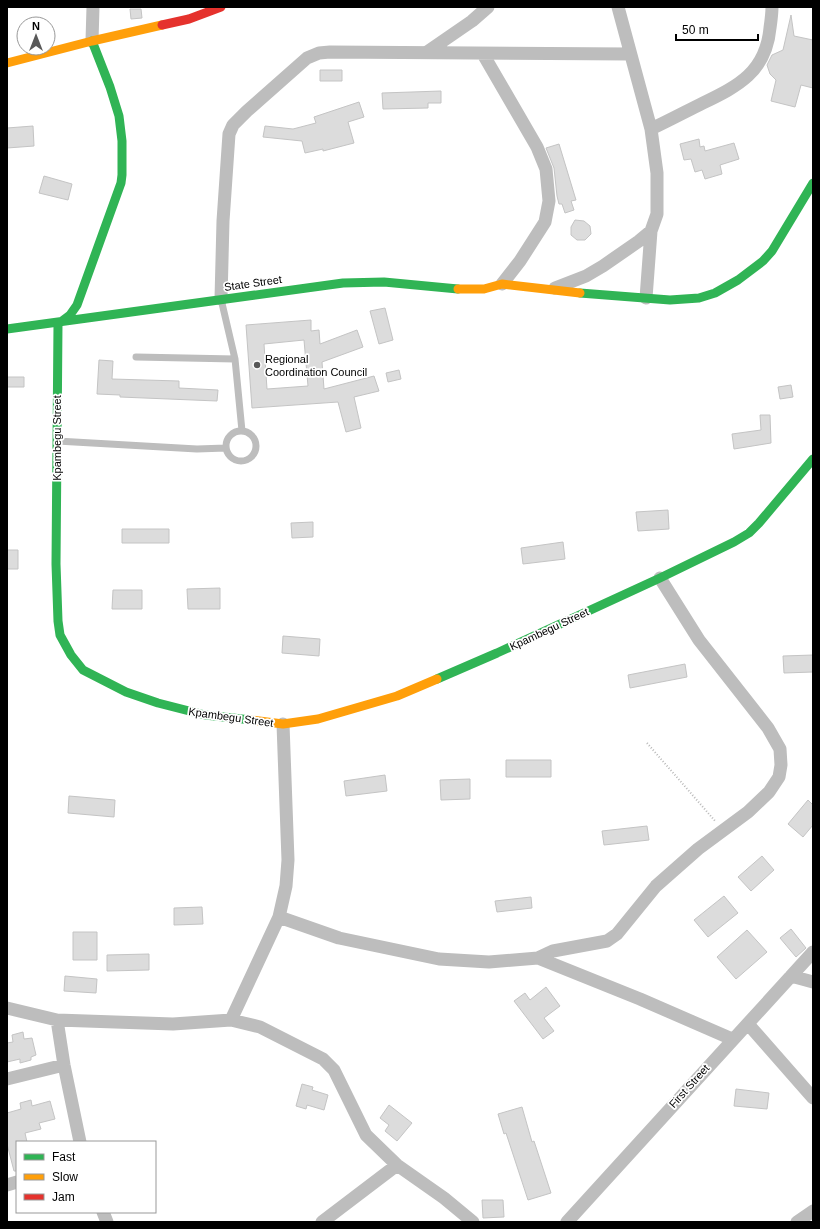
<svg xmlns="http://www.w3.org/2000/svg" width="820" height="1229" font-family="Helvetica,sans-serif">
	<rect width="100%" height="100%" fill="#fff"/>
	<!-- building -->
	<path fill="#dcdcdc" stroke="#c4c4c4" fill-rule="evenodd" d="M130,9H141L142,18L131,19Z
		M791,15L794,36L813,40V88L801,85L795,107L771,101L776,80L770,74L767,65L772,55L783,50Z
		M320,70H342V81H320Z
		M441,91V103H428V108L383,109L382,93Z
		M359,102L364,117L348,122L354,143L323,151V149L305,153L302,141L263,137L265,126L293,129L316,123L314,117Z
		M33,126L34,146L7,148V128Z
		M699,139L700,147L704,146L705,151L734,143L739,159L720,165L722,174L705,179L702,170L695,172L691,159L684,160L680,144Z
		M559,144L576,200L571,201L574,210L565,213L562,204H559L557,196L554,168L546,148Z
		M44,176L72,184L68,200L39,193Z
		M575,220L584,221L590,226L591,234L585,240H577L571,235V227Z
		M385,308L393,340L379,344L370,311Z
		M311,320V331L319,330L320,344L357,330L363,347L322,362L324,389L374,376L379,391L354,397L361,428L346,432L338,402L252,408L246,325ZM304,340L308,386L267,389L264,344Z
		M99,360L113,361L112,379L179,381V388L218,390L217,401L120,397V395L97,394Z
		M399,370L401,379L388,382L386,373Z
		M7,377H24V387H7Z
		M791,385L793,397L780,399L778,387Z
		M760,415H770L771,443L734,449L732,434L761,430Z
		M668,510L669,529L638,531L636,512Z
		M313,522V537L292,538L291,523Z
		M122,529H169V543H122Z
		M563,542L565,559L523,564L521,548Z
		M7,550H18V569H7Z
		M220,588V609H188L187,589Z
		M113,590H142V609H112Z
		M283,636L320,639L319,656L282,653Z
		M813,655V672L784,673L783,656Z
		M685,664L687,677L630,688L628,675Z
		M506,760H551V777H506Z
		M385,775L387,791L346,796L344,781Z
		M470,779V799L441,800L440,780Z
		M69,796L115,800L114,817L68,813Z
		M808,800L813,805V825L803,837L788,824Z
		M647,826L649,840L604,845L602,831Z
		M762,856L774,870L751,891L738,877Z
		M724,896L738,913L708,937L694,920Z
		M531,897L532,908L497,912L495,901Z
		M202,907L203,924L174,925V908Z
		M791,929L806,948L796,957L780,938Z
		M747,930L767,952L736,979L717,957Z
		M73,932H97V960H73Z
		M149,954V970L107,971V955Z
		M65,976L97,979L96,993L64,991Z
		M546,987L560,1006L544,1018L554,1031L543,1039L514,1001L525,993L530,1000Z
		M23,1032L24,1039L32,1038L36,1055L31,1057V1060L20,1063V1059L7,1062V1043L13,1042L12,1035Z
		M302,1084L313,1087L312,1090L328,1095L324,1110L307,1105L306,1109L296,1106Z
		M736,1089L769,1093L767,1109L734,1106Z
		M31,1100L32,1106L50,1101L55,1119L39,1123L41,1129L25,1133L27,1142H17V1171H14L7,1144V1113L21,1109L20,1103Z
		M389,1105L412,1123L397,1141L385,1131L389,1125L380,1118Z
		M522,1107L532,1142L534,1141L551,1193L528,1200L506,1133L504,1134L498,1114Z
		M482,1200H503L504,1217L483,1218Z"/>
	<g fill="none" stroke-linecap="round" stroke-linejoin="round">
		<!-- path -->
		<path stroke="#b8b8b8" stroke-width="2" stroke-dasharray="1 2" stroke-linecap="butt" d="M647,743L716,822"/>
		<!-- lane -->
		<path stroke="#bdbdbd" stroke-width="7" d="M221,299L235,359L242,431
			M136,357L235,359
			M226 446a15 15 0 1 1 30 0a15 15 0 1 1-30 0Z
			M57,441L197,449L226,448"/>
		<!-- street -->
		<path stroke="#bdbdbd" stroke-width="13" d="M92,41L93,7
			M427,52L472,21L488,7
			M483,54L537,147L546,169L549,201L545,222L520,261L502,284
			M651,129C668,121 685,112 703,103C738,86 766,72 770,28C771,21 772,14 772,7
			M555,288L586,276L603,266L639,241L651,231L657,214V173L651,129L618,7
			M646,298L651,231
			M221,299L223,221L229,134L233,125L247,111L307,58L319,53L330,52L630,54
			M279,917L339,938L439,959L489,962L538,958L640,999L732,1039
			M538,958L553,951L607,941L617,934L656,886L698,849L748,812L769,792L779,777L781,765L780,749L768,728L699,640L660,578
			M791,976L813,982
			M7,1008L57,1020L173,1024L231,1020L260,1027L323,1059L334,1070L366,1135L397,1165L444,1198L473,1222
			M57,1020L64,1065L80,1142
			M231,1020L279,917L286,886L288,860L283,724
			M748,1024L813,1098
			M7,1079L64,1065
			M7,1185L17,1182
			M103,1212L107,1222
			M322,1222L397,1165
			M567,1222L813,952
			M797,1222L813,1211"/>
		<!-- fast -->
		<path stroke="#30b455" stroke-width="9" d="M580,293L670,300L699,298L715,293L738,280L763,261L772,251L813,183
			M58,324L56,564L58,621L60,635L71,655L83,670L126,692L158,703L205,715L251,720
			M58,324L70,315L77,305L121,183L122,175V141L119,116L110,87L92,41
			M7,329L343,283L384,282L458,289
			M437,679L497,653L660,578L734,542L749,533L759,523L813,459"/>
		<!-- slow -->
		<path stroke="#ff9f0a" stroke-width="9" d="M7,63L92,41L162,25
			M458,289H484L502,284L580,293
			M251,720L283,724L318,719L397,696L437,679"/>
		<!-- jam -->
		<path stroke="#e5322d" stroke-width="9" d="M162,25L189,19L221,7"/>
	</g>
	<!-- markers -->
	<circle fill="#595959" stroke="#fff" stroke-width="1.5" cx="257" cy="365" r="4"/>
	<g text-anchor="middle" dominant-baseline="central" stroke-width="3.5" stroke-linejoin="round" paint-order="stroke">
		<!-- street labels -->
		<g font-size="11" fill="#000" stroke="#fff">
			<text transform="translate(253 283) rotate(-8)">State Street</text>
			<text transform="translate(57 438) rotate(-90)">Kpambegu Street</text>
			<text transform="translate(549 629) rotate(-25)">Kpambegu Street</text>
			<text transform="translate(231 717) rotate(8)">Kpambegu Street</text>
			<text transform="translate(689 1086) rotate(-48)">First Street</text>
		</g>
		<!-- poi labels -->
		<g font-size="11" fill="#000" stroke="#fff" text-anchor="start">
			<text x="265" y="359">Regional<tspan x="265" dy="13">Coordination Council</tspan></text>
		</g>
	</g>
	<!-- border -->
	<rect width="820" height="1229" fill="none" stroke="#000000" stroke-width="16"/>
	<!-- legend -->
	<rect x="16" y="1141" width="140" height="72" fill="#ffffff" stroke="#999999"/>
	<rect x="24" y="1154" width="20" height="6" fill="#30b455" stroke="#999999"/>
	<text x="52" y="1161" font-size="12" fill="#000000">Fast</text>
	<rect x="24" y="1174" width="20" height="6" fill="#ff9f0a" stroke="#999999"/>
	<text x="52" y="1181" font-size="12" fill="#000000">Slow</text>
	<rect x="24" y="1194" width="20" height="6" fill="#e5322d" stroke="#999999"/>
	<text x="52" y="1201" font-size="12" fill="#000000">Jam</text>
	<!-- north arrow -->
	<g transform="translate(36 36)"><circle r="19" fill="#ffffff" stroke="#999999"/>
	<path d="M0-3L7 15L0 10L-7 15Z" fill="#595959"/>
	<text y="-6" font-size="11" font-weight="bold" text-anchor="middle" fill="#000000">N</text>
	</g>
	<!-- scale -->
	<path d="M676 34v6h82v-6" fill="none" stroke="#000000" stroke-width="2"/>
	<text x="682" y="34" font-size="12" fill="#000000" stroke="#ffffff" stroke-width="3" paint-order="stroke">50 m</text>
</svg>
